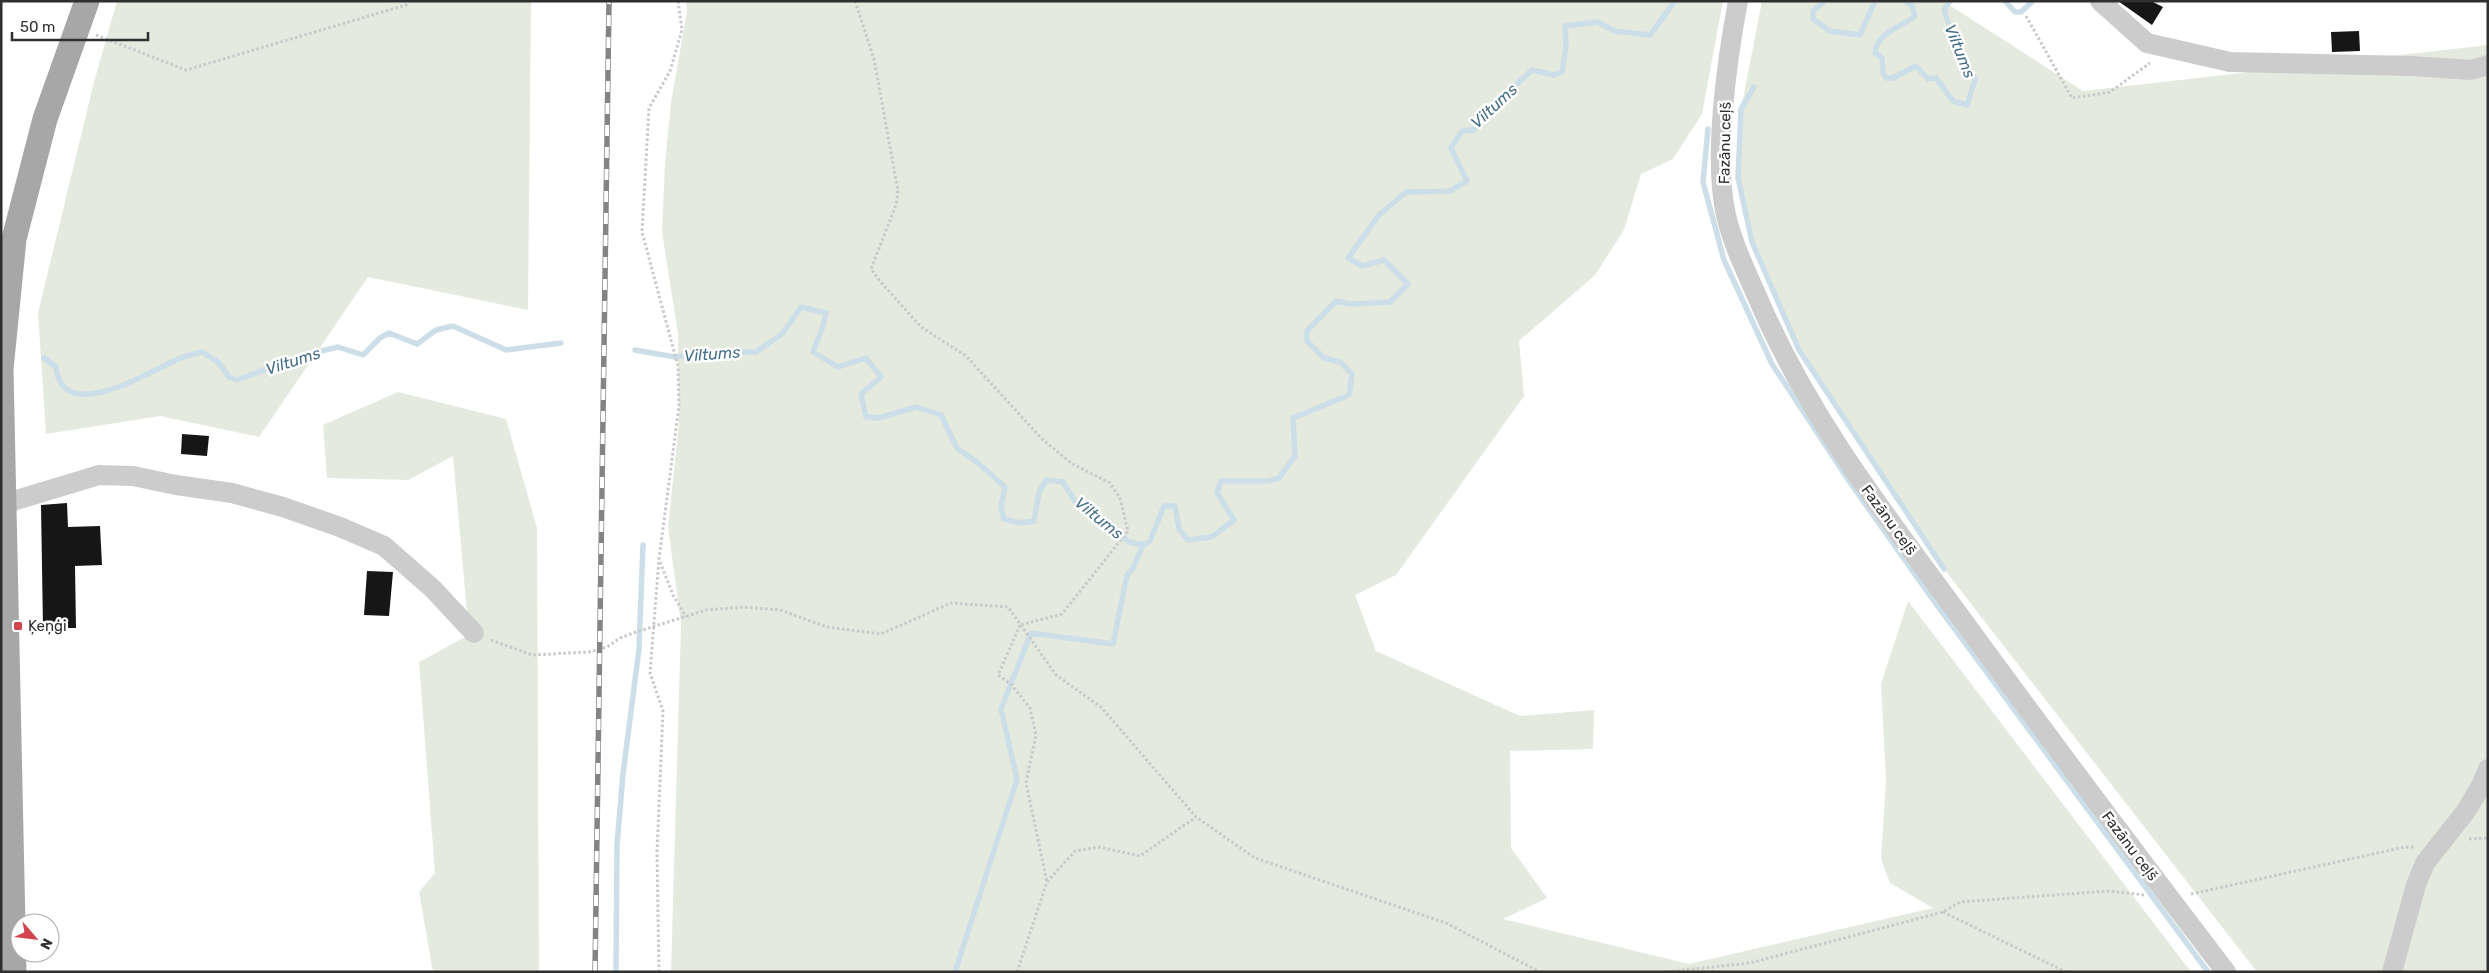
<svg xmlns="http://www.w3.org/2000/svg" width="2489" height="973" font-family="Rubik,sans-serif">
	<rect width="100%" height="100%" fill="#fff"/>
	<!-- green -->
	<path fill="#e5eade" d="M117,1H531L528,310L368,277L259,437L160,416L46,434L38,313L94,82Z
		M686,1H1723L1702,114L1673,159L1641,174L1624,230L1595,275L1519,341L1524,396L1396,575L1355,595L1376,651L1520,716L1594,710L1593,749L1510,751L1511,848L1547,898L1503,919L1689,964L1933,908L1890,883L1881,859L1886,780L1881,684L1908,601L2191,972H671L681,624L668,527L679,424L678,334L662,232L665,163L671,103L687,11Z
		M1762,1H1943L2083,91L2488,45V972H2257L1944,569L1799,350L1752,242L1738,178L1741,109Z
		M398,392L506,419L537,528L539,972H433L419,892L435,873L419,662L469,635L453,456L408,480L327,478L323,425Z"/>
	<g fill="none" stroke-linecap="round" stroke-linejoin="round">
		<!-- stream -->
		<path stroke="#ccdee8" stroke-width="5.5" d="M1825,1L1813,11V19L1830,31L1860,35L1875,1
			M1905,1L1912,5L1915,16C1902,27 1876,33 1875,53L1882,58L1883,73L1886,78H1893L1916,66L1928,79L1936,78L1953,101L1967,105L1975,80L1952,34L1944,10L1950,1
			M2005,1L2015,12H2021L2033,1
			M1754,87L1741,109L1738,178L1752,242L1799,350L1944,569
			M1708,129L1703,182L1724,260L1772,364L1849,481L1931,597L2208,972
			M635,350L675,357L708,352H756L782,334L801,307L826,313L823,326L813,352L838,367L866,358L881,377L861,394L866,417L879,418L916,407L941,415L957,448L978,463L1005,487L1001,507L1004,519L1021,523L1034,521L1039,492L1046,480L1063,482L1076,503L1105,520L1129,542L1143,545L1150,541L1164,506H1175L1179,529L1188,540L1212,537L1234,520L1217,493L1221,481H1268L1279,478L1295,456L1293,418L1349,395L1352,374L1340,362L1324,358L1307,341V331L1336,301L1351,304L1390,302L1408,284L1384,260L1362,266L1348,258L1379,215L1406,192L1450,191L1467,181L1451,148L1462,131L1474,130L1502,98L1532,70L1554,75L1562,72L1566,46L1565,26L1597,22L1615,31L1650,35L1675,1
			M44,358L56,367C62,426 147,373 176,360C184,356 193,354 202,352L218,362L229,377L237,380L305,355L338,347L363,355L380,338L389,333L417,344L436,330L453,326L506,350L561,343
			M616,972L617,845L623,774L639,649L643,545
			M955,972L1017,779L1001,709L1031,633L1113,644L1127,575L1133,568L1143,545"/>
	</g>
	<!-- building -->
	<path fill="#161616" d="M2118,1H2151L2163,7L2152,25Z
		M2359,31L2360,51L2332,52L2331,32Z
		M182,434L209,436L207,456L181,454Z
		M67,503L68,527L100,526L102,565L75,566L76,628H43L41,505Z
		M367,571L393,572L389,616L364,615Z"/>
	<g fill="none" stroke-linecap="round" stroke-linejoin="round">
		<!-- path -->
		<path stroke="#c9c9c9" stroke-width="3" stroke-dasharray="2.5 2.5" stroke-linecap="butt" d="M855,1L874,59L898,191L896,205L871,269L879,280L921,327L966,356L1042,439L1071,463L1110,483L1120,498L1128,531L1062,614L1020,625
			M2026,16L2072,98L2110,92L2150,63
			M96,35L186,70L406,5L410,1
			M660,562L673,595L686,617
			M1020,625L998,675L1011,684L1030,708L1036,735L1026,783L1047,882
			M491,640L532,655L589,652L607,647L620,638L633,633L706,610L743,607L780,610L827,627L881,634L951,603L1008,607L1056,675L1101,707L1196,817L1255,858L1446,923L1540,972
			M2469,839L2488,838
			M2191,894L2405,847H2414
			M1943,912L2066,972
			M659,972L657,853L663,711L650,673L659,559L679,406L678,366L642,232L649,108L670,71L682,30L678,1
			M1017,972L1047,882L1075,851L1099,847L1140,856L1196,817
			M1667,972L1750,963L1943,912L1960,902L2107,891L2145,895"/>
		<!-- minor -->
		<path stroke="#ccc" stroke-width="20" d="M1738,1C1727,60 1713,158 1726,215C1732,242 1745,269 1756,294C1805,410 1874,500 1948,600C2039,725 2132,849 2226,972
			M2100,1L2147,43L2230,62L2411,66L2471,70L2488,65
			M3,504L99,475L133,476L176,485L232,493L283,507L340,527L384,546L433,589L474,633
			M2392,972L2416,885L2425,863L2466,811L2481,786L2488,769"/>
		<!-- major -->
		<path stroke="#a7a7a7" stroke-width="25" d="M14,972L1,369L14,239L45,119L87,1"/>
		<!-- rail casing -->
		<g stroke="#848484" stroke-width="5.5">
			<path id="rail" d="M595,972L609,1"/>
		</g>
		<!-- rail -->
		<use href="#rail" stroke="#fff" stroke-width="4" stroke-dasharray="11" stroke-linecap="butt"/>
	</g>
	<!-- markers -->
	<rect fill="#d24450" stroke="#fff" stroke-width="2" x="13" y="621" width="10" height="10" rx="2.5"/>
	<g text-anchor="middle" dominant-baseline="central" stroke-width="5" stroke-linejoin="round" paint-order="stroke">
		<!-- street labels -->
		<g font-size="15" fill="#2f2f2f" stroke="#fff">
			<text transform="translate(1725 143) rotate(-89)">Fazānu ceļš</text>
			<text transform="translate(1889 520) rotate(54)">Fazānu ceļš</text>
			<text transform="translate(2130 846) rotate(53)">Fazānu ceļš</text>
		</g>
		<!-- poi labels -->
		<g font-size="15" fill="#2f2f2f" stroke="#fff" text-anchor="start">
			<text x="28" y="626">Ķeņģi</text>
		</g>
		<!-- water labels -->
		<g font-size="16" font-style="italic" fill="#456f88" stroke="#fff">
			<text transform="translate(1960 51) rotate(68)">Viltums</text>
			<text transform="translate(1494 106) rotate(-43)">Viltums</text>
			<text transform="translate(712 354) rotate(-4)">Viltums</text>
			<text transform="translate(293 361) rotate(-18)">Viltums</text>
			<text transform="translate(1099 518) rotate(39)">Viltums</text>
		</g>
	</g>
	<!-- border -->
	<rect width="2489" height="973" fill="none" stroke="#2f2f2f" stroke-width="5"/>
	<!-- north arrow -->
	<g transform="translate(35 938) rotate(118)"><circle r="24" fill="#ffffff" stroke="#acacac"/>
	<path d="M0-4L9 19L0 12L-9 19Z" fill="#d24450"/>
	<text y="-8" font-size="14" font-weight="bold" text-anchor="middle" fill="#2f2f2f">N</text>
	</g>
	<!-- scale -->
	<path d="M12 32v8h136v-8" fill="none" stroke="#2f2f2f" stroke-width="2.5"/>
	<text x="20" y="32" font-size="15" fill="#2f2f2f" stroke="#ffffff" stroke-width="4" paint-order="stroke">50 m</text>
</svg>
